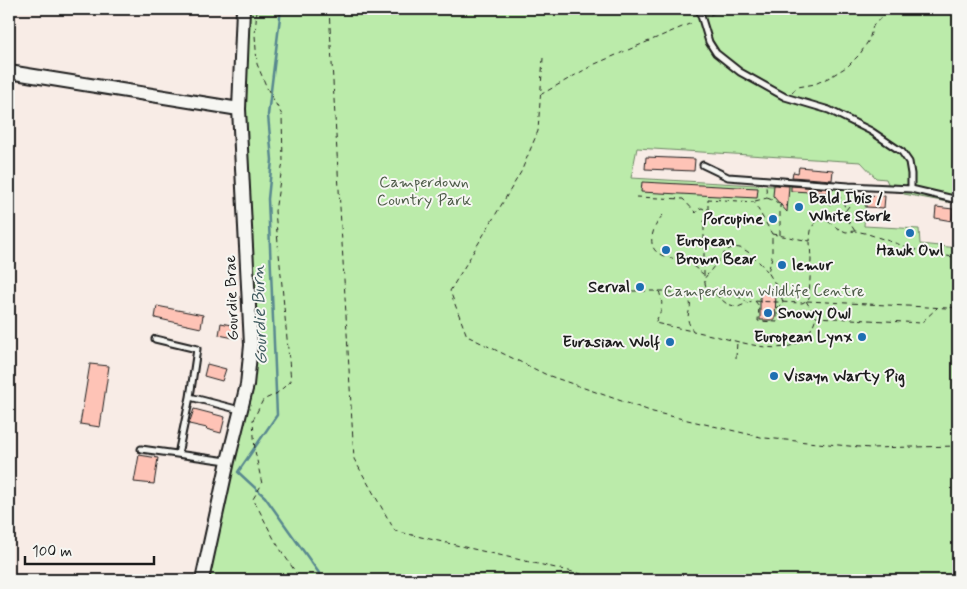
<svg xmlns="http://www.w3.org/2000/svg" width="967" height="589" font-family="Mynerve,sans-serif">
	<rect width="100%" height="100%" fill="#f8ece6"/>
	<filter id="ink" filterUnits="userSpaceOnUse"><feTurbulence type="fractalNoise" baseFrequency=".02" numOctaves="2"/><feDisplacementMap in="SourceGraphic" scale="10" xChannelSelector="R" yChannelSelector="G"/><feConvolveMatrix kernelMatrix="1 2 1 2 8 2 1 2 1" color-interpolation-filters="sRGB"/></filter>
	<g filter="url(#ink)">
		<!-- green -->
		<path fill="#bbebaa" stroke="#6c8463" d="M243,9H958V204L904,194L897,189L890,188L886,179L876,178L861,162L637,148L631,178L773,186V183L854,188V195L866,196L864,226L919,229L920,244L958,248V580H206L247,385Z"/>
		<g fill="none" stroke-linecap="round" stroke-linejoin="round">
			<!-- stream -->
			<path stroke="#58888f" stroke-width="2.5" d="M281,9L268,115L272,160L268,199L277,415L238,472L265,497L324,580"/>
		</g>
		<!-- building -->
		<path fill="#fec3b6" stroke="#1c1c1c" d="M646,157L695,159L694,171L645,169Z
			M799,167L833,170L832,180L792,177L793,172L798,173Z
			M642,182L758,188L757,198L641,192Z
			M774,185L789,186L787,212L773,196Z
			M791,186L832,189L831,193L791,191Z
			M867,195L885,196L884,208L866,207Z
			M936,207L953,209L952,221L935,218Z
			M760,291L776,292L775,320H760Z
			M157,306L203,315L201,328L155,318Z
			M221,323L236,326L234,338L219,335Z
			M90,364L109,366L100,427L80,424Z
			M207,364L226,369L222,381L204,376Z
			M194,409L225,417L221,433L206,429L207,428L189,424Z
			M139,455L158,458L154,484L134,482Z"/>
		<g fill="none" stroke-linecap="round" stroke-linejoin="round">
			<!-- service casing -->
			<g stroke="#1c1c1c" stroke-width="9">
				<path id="service" d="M699,9L709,42L716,53L740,72L785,97L829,110L871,131L902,152L909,162L911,174V189L958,200
					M703,165L728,177L849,186L911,189
					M155,339L197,349L190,397L240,410
					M141,449L227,461
					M178,454L190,397"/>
			</g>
			<!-- tertiary casing -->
			<g stroke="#1c1c1c" stroke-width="16">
				<path id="tertiary" d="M9,72L239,109
					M202,580L228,461L247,385L251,345L239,109L243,9"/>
			</g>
			<!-- path -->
			<path stroke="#1c1c1c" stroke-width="1" stroke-dasharray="5 4" stroke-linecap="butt" d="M257,9L255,35L257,64L267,88L282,115L283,162L275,211L291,381L276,394L263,400L253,420L255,451L262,484L253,499C260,511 266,524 273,537C281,552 292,565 300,580
				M329,9L354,459L395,531L586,575L617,580
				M953,9L958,53
				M710,15L725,9
				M543,58L538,131L521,172L450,291L467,336L547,375L653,412L765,438L870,448L958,446
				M792,92L798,87L815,84L830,77L848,66L860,54L869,40L873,26L885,13L892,9
				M540,95L595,64L694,22
				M825,193C832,202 830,208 826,218
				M838,194L844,204L847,219L855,231
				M636,197L683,199L696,213L698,209L702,208L708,211L709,217L704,221V279
				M767,198L775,201L779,204
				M755,201L767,198L766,187
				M708,210V199L754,202L772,234
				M846,210L849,206
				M663,215C655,223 645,244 658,253C665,258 675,258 684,261C691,264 697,269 703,274
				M780,235V205L788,206
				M768,272C757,260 741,238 725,252L704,279L706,287L727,304L738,307L752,301L802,303L806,301L809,298L811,260L810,242
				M632,291H665L690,296H699L713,292
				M659,291C664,306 662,309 655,323L692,331
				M685,295C695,306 688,307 688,319C688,323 691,327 693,331C708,334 723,338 739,342C771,349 804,357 816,317
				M719,296C728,292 739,296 747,302
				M755,301L759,306L758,321L777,322V308L783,302C780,291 774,282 768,272L772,257V234L810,241C811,227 811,223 825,219L837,228L846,232L855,231L865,233L919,251L958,258
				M806,301L816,317L921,323L937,308
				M807,301L947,308L955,307L958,304
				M736,358L737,342"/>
			<!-- service -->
			<use href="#service" stroke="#f6f6f2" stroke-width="5"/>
			<!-- tertiary -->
			<use href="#tertiary" stroke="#f6f6f2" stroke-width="12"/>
		</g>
	</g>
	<!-- markers -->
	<g fill="#1f6fb2" stroke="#f6f6f2" stroke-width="2">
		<circle cx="799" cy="207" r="5"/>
		<circle cx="773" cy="219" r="5"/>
		<circle cx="910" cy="233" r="5"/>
		<circle cx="666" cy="250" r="5"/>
		<circle cx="782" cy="265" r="5"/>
		<circle cx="640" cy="287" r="5"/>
		<circle cx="768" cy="313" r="5"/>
		<circle cx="862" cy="337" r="5"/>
		<circle cx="670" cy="342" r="5"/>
		<circle cx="774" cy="376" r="5"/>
	</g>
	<g text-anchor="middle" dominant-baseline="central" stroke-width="4" stroke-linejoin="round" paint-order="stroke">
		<!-- park labels -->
		<g font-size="16" fill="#4c5a47" stroke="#f6f6f2">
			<text x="424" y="182">Camperdown<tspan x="424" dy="18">Country Park</tspan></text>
			<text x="764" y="291">Camperdown Wildlife Centre</text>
		</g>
		<!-- poi labels -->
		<g font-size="16" font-weight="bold" fill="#1c1c1c" stroke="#f6f6f2" text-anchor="start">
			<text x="809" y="198">Bald Ibis /<tspan x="809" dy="18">White Stork</tspan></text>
			<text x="763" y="219" text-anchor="end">Porcupine</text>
			<text x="676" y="241">European<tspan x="676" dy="18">Brown Bear</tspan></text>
			<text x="910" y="250" text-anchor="middle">Hawk Owl</text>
			<text x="792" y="265">lemur</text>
			<text x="630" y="287" text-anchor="end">Serval</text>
			<text x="778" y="313">Snowy Owl</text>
			<text x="852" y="337" text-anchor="end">European Lynx</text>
			<text x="660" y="342" text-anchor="end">Eurasian Wolf</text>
			<text x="784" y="376">Visayn Warty Pig</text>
		</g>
		<!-- street labels -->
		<g font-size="16" fill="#1c1c1c" stroke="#f6f6f2">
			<text transform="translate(232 298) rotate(-92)">Gourdie Brae</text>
		</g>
		<!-- water labels -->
		<g font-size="18" font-style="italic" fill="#3f5b5f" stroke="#f6f6f2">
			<text transform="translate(260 315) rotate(-92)">Gourdie Burn</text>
		</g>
	</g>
	<!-- margin -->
	<rect width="967" height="589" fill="none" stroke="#f6f6f2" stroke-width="30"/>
	<rect x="15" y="15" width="937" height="559" fill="none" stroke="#1c1c1c" stroke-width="2" filter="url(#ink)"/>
	<!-- scale -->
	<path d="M25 556v8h129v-8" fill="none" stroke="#1c1c1c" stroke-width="2.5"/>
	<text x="32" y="556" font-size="15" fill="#1c1c1c" stroke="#f6f6f2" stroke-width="4" paint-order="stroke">100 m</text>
</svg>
